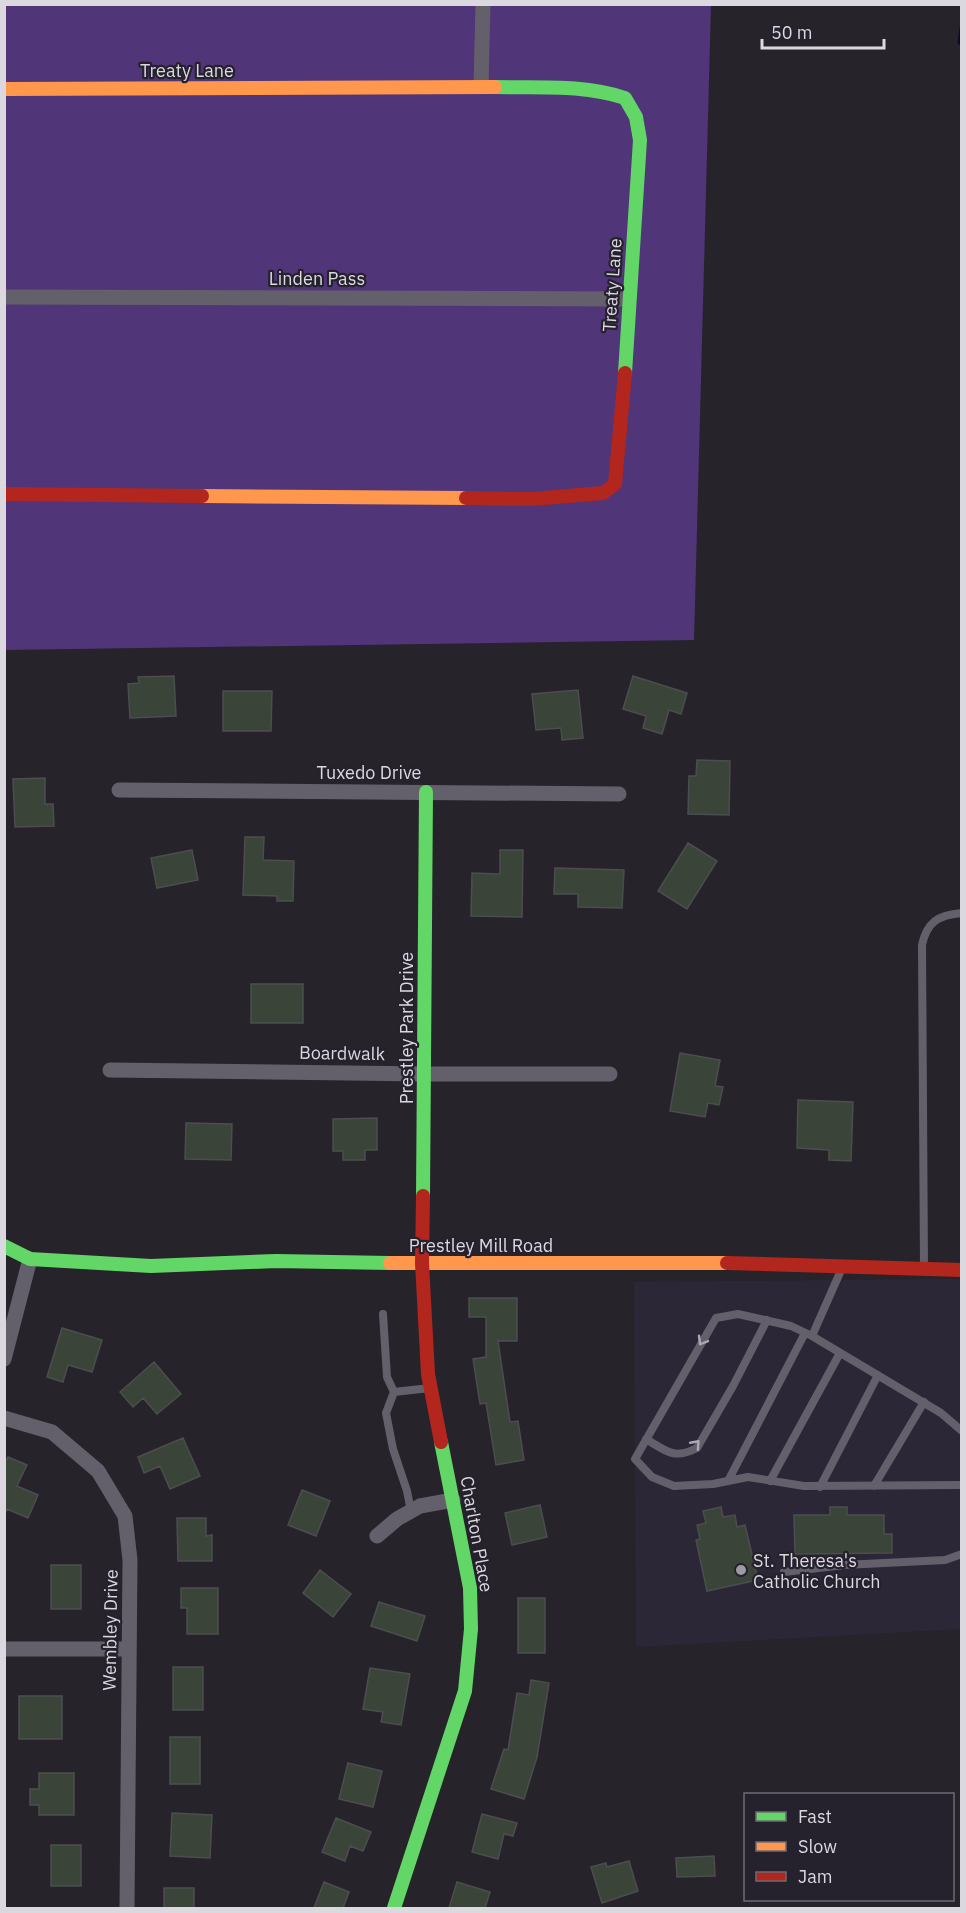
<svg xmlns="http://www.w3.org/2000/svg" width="966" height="1913" font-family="'IBM Plex Sans',sans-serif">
	<rect width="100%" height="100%" fill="#26242a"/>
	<!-- built -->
	<path fill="#2c2737" d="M961,1279V1629L636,1647L634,1282Z"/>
	<!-- forest -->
	<path fill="#503579" d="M4,5H711L694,640L5,650Z"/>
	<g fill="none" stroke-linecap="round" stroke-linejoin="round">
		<!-- stream -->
		<path stroke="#150628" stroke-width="5" d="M962,28L960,42L962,44"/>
	</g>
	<!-- building -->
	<path fill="#3b4439" stroke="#4c4d4f" stroke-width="1.5" d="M174,676L176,716L130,718L128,684L139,683L138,677Z
		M633,676L687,693L681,714L669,710L662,734L643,728L646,716L623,709Z
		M578,690L583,738L562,740L561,728L536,730L532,694Z
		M223,691H272L271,731H223Z
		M697,760L730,761L729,815L688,814L689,776H696Z
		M45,778V804H53L54,826L15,827L13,779Z
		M245,837H264L263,860L294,861L293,901H277V896L243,895Z
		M688,843L717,861L687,909L658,891Z
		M192,850L198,880L157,888L151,858Z
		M500,850H523L522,917L471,916L472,873L500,874Z
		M555,868L624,870L622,908L578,907V894H554Z
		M251,984H303V1023H251Z
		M680,1053L720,1060L715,1086L723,1087L719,1105L708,1103L705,1117L670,1111Z
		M798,1100L853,1102L851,1161L829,1160V1150L797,1148Z
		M377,1118V1150H365V1160H343V1151H333V1119Z
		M186,1123L232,1124L231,1160L185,1159Z
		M469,1298H517V1341H498L510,1422L518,1421L524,1460L496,1465L486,1403L480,1404L473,1359L486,1357V1317H469Z
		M62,1328L102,1340L92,1372L68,1365L63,1382L47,1377Z
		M154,1362L181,1394L157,1414L143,1398L133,1407L120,1392Z
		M183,1438L200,1476L170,1489L160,1466L144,1473L138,1457Z
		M8,1457L27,1465L17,1486L38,1495L28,1518L7,1509L4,1514V1465Z
		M302,1490L330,1501L316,1536L288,1525Z
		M540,1505L547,1537L512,1545L505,1513Z
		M721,1507L723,1517L735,1515L737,1527L745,1525L758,1580L707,1591L696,1540L700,1539L697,1525L706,1523L703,1511Z
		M830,1507H847V1515H884V1534H892V1553L795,1554L794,1515H830Z
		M177,1518H206V1536L212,1535V1561H178Z
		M51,1565H81V1609H51Z
		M320,1570L351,1594L333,1617L303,1593Z
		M181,1588H218V1634H187V1608H181Z
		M518,1598H545V1653H518Z
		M379,1602L425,1616L417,1641L371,1626Z
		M173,1667H203V1710H173Z
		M370,1668L410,1674L401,1725L381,1722L383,1712L363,1709Z
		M531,1680L549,1683L537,1757L524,1799L491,1789L504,1749L508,1750L517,1693L529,1695Z
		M19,1696H62V1739H19Z
		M170,1737H200V1784H170Z
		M348,1763L382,1771L373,1807L339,1799Z
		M39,1773H74V1815H39V1805H30V1789H39Z
		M172,1813L212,1815L210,1858L170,1856Z
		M482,1814L517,1823L513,1836L504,1834L498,1859L472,1852Z
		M336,1818L371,1832L363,1851L350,1846L345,1861L322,1852Z
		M51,1845H81V1886H51Z
		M714,1856L715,1876L677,1877L676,1858Z
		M629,1861L638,1891L602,1903L591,1867L606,1863L607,1867Z
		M324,1882L349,1892L343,1908H314Z
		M457,1882L490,1892L485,1908H449Z
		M164,1888H194V1908H164Z"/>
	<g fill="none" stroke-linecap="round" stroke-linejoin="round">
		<!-- lane -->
		<path stroke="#63606b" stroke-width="8" d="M924,1267L922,945C927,922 938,915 962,913
			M842,1268L812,1336L791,1326L738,1314L716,1318L635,1459L652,1477L674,1486L713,1484L748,1477L804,1486L962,1485
			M383,1314L387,1377L394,1392L430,1388
			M812,1336L941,1413L962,1431
			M394,1392L386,1413L393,1449L407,1491L411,1511
			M646,1439C666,1451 674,1460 697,1448L733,1386L767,1320
			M728,1481L805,1333
			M770,1481L840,1353
			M874,1486L924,1402
			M820,1487L878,1375
			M784,1572L844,1565L945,1560L962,1554"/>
		<!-- street -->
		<path stroke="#63606b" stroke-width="15" d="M481,86L483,4
			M4,297L629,299
			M119,790L619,794
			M110,1070L424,1074H610
			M4,1359L30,1259
			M4,1418L52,1432L98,1471L125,1516L130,1560L127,1908
			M377,1536L397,1519L420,1506L453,1500
			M4,1649H129"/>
		<!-- fast -->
		<path stroke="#63d668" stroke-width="14" d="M495,87C538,88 584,84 625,98L636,117L640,140L625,373
			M423,1196L426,792
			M4,1246L30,1259L151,1266L276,1261L390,1263
			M394,1908L465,1691L471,1629L470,1588L441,1442"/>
		<!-- slow -->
		<path stroke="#ff974d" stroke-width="14" d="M4,89L495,87
			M202,496L466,498
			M390,1263H727"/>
		<!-- jam -->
		<path stroke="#b3261e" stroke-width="14" d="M4,494L202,496
			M466,498L532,499L603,493L615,484L625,373
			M423,1196L422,1263L428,1374L441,1442
			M727,1263L962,1270"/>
	</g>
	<!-- one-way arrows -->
	<defs><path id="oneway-chevron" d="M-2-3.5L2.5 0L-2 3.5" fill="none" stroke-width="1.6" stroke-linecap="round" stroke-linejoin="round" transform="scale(1.5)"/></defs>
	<g stroke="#aba8b1">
		<use href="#oneway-chevron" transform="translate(702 1341) rotate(120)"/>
		<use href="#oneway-chevron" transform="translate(696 1444) rotate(-48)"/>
	</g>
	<!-- markers -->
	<circle fill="#9c99a0" stroke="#25212d" stroke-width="2" cx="741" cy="1570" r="6"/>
	<g text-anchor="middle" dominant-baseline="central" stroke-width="4.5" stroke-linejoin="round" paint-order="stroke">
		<!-- street labels -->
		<g font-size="18" fill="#dbd8e0" stroke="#25212d">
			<text x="187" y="70">Treaty Lane</text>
			<text x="317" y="278">Linden Pass</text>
			<text transform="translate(612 285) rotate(-86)">Treaty Lane</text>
			<text x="369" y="772">Tuxedo Drive</text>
			<text transform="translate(406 1028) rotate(-90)">Prestley Park Drive</text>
			<text transform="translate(342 1053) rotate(1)">Boardwalk</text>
			<text x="481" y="1245">Prestley Mill Road</text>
			<text transform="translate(477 1534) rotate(80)">Charlton Place</text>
			<text transform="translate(110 1630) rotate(-89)">Wembley Drive</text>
		</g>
		<!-- poi labels -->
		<g font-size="18" fill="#dbd8e0" stroke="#25212d" text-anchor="start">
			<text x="753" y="1560">St. Theresa's<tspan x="753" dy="21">Catholic Church</tspan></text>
		</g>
	</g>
	<!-- border -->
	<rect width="966" height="1913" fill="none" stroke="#dbd8e0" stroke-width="12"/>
	<!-- legend -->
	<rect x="744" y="1793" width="210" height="108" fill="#25212d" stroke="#6e6a75" stroke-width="1.5"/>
	<rect x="756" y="1812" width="30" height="9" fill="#63d668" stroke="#6e6a75" stroke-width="1.5"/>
	<text x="798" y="1823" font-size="18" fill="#dbd8e0">Fast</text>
	<rect x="756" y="1842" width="30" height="9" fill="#ff974d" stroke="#6e6a75" stroke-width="1.5"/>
	<text x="798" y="1853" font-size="18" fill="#dbd8e0">Slow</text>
	<rect x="756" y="1872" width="30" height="9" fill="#b3261e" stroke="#6e6a75" stroke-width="1.5"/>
	<text x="798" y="1883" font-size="18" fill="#dbd8e0">Jam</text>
	<!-- scale -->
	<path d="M762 39v9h122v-9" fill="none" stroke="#dbd8e0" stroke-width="3"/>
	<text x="771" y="39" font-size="18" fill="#dbd8e0" stroke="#25212d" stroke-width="4.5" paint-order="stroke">50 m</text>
</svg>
